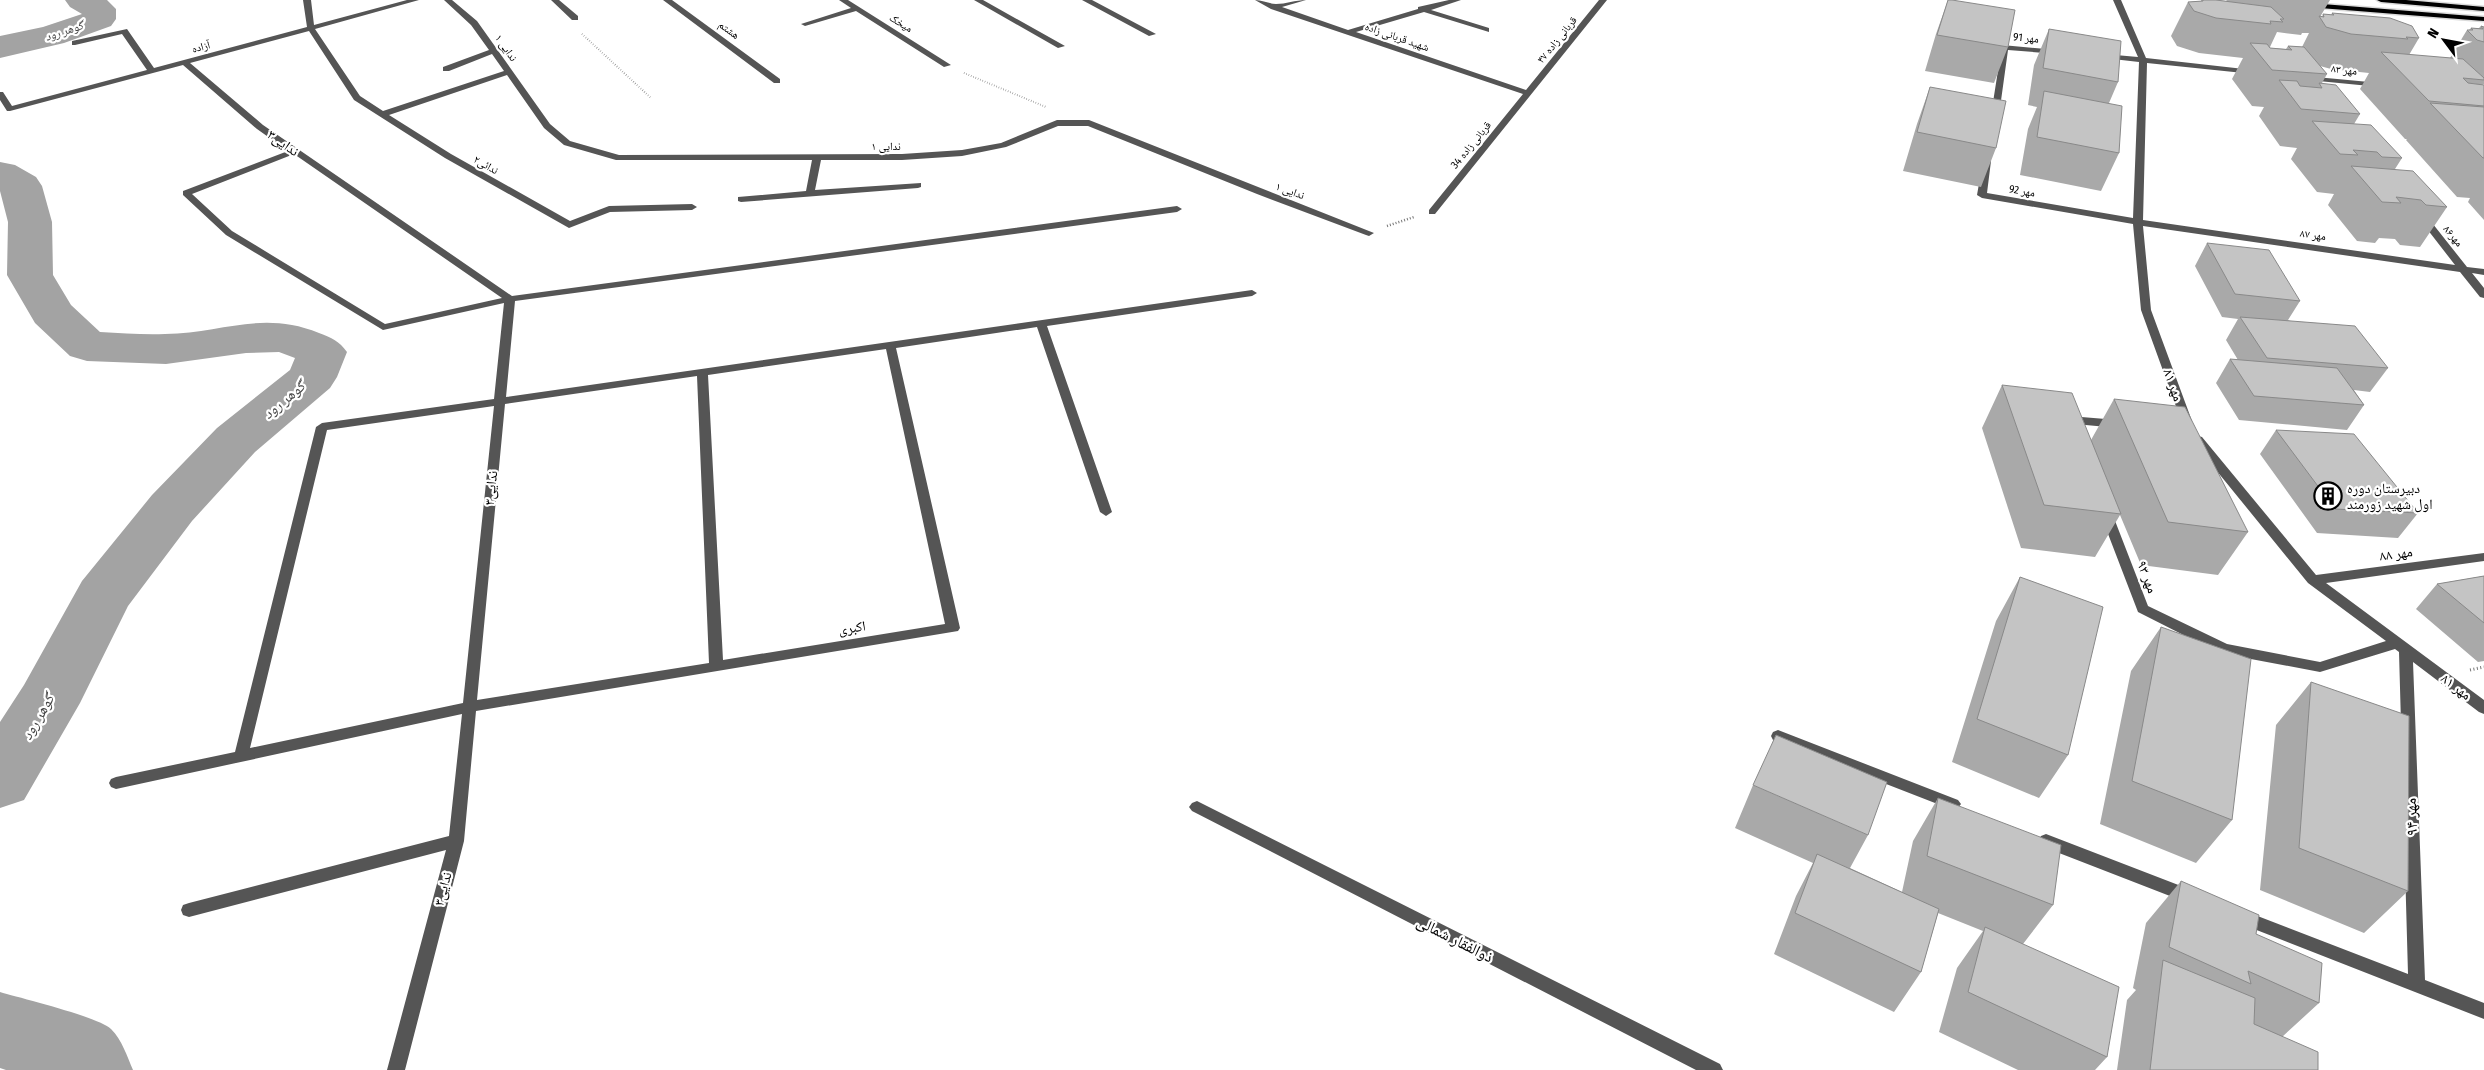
<svg xmlns="http://www.w3.org/2000/svg" width="2484" height="1070" font-family="'Fira Sans Condensed','Noto Naskh Arabic',sans-serif">
	<rect width="100%" height="100%" fill="#fff"/>
	<g fill="none" stroke-linecap="round" stroke-linejoin="round">
		<!-- river -->
		<path fill="#a3a3a3" fill-rule="evenodd" d="M65,0H107L116,9V19L111,26L64,43L0,58V36L43,27L82,14L70,7Z
			M0,162L15,165L36,177L42,186L52,222L53,275L71,305L100,332C122,333 144,335 165,334C222,333 262,310 319,333C332,338 339,341 347,352L337,377L330,388L255,452L192,521L128,606L80,703L24,800L0,808V722L24,685L82,581L152,495L217,428L290,370L295,358L279,352L246,353L166,364L87,361L70,356L35,323L7,275L8,222L0,191Z
			M0,992C20,998 99,1017 111,1029C122,1040 127,1056 133,1070H6L0,1068Z"/>
		<!-- major casing -->
		<g stroke="#dbdbdb" stroke-width="3">
			<path id="major" d="M2377,0H2406L2484,7V11L2381,2Z
				M2310,3L2484,17V21L2307,7V3Z"/>
		</g>
		<!-- path-far2 -->
		<path stroke="#777" stroke-width="2" stroke-dasharray="0.5 2" stroke-linecap="butt" d="M582,34L651,98
			M964,73L1046,107"/>
		<!-- path-far1 -->
		<path stroke="#777" stroke-width="2.5" stroke-dasharray="1 2" stroke-linecap="butt" d="M1387,226L1414,217"/>
		<!-- path -->
		<path stroke="#777" stroke-width="3" stroke-dasharray="1 2.5" stroke-linecap="butt" d="M2470,670L2484,667"/>
		<!-- minor -->
		<path fill="#555" fill-rule="evenodd" d="M303,0H311L314,25L407,0H419L315,29L360,96L383,111L504,71L492,54L449,71H443V67L489,50L471,25L444,0H452L477,21L550,124L570,141L619,155L902,154L962,150L1001,143L1057,120H1089L1374,233L1369,236L1366,235L1257,194L1088,126H1058L1006,147L962,156L902,160H821L815,190L921,183V187L918,188L741,202L738,201V197L806,191L812,160H616L564,145L544,128L507,75L389,115L451,154L570,221L609,206L692,204L697,207L692,210L610,212L569,228L445,158L354,100L309,31L190,63L263,125L512,296L1177,206L1182,209L1177,212L515,301L506,397L1252,290L1257,293L1252,296L1047,326L1112,512L1106,516L1100,512L1037,327L896,348L960,628L958,631L476,711L464,841L405,1070H387L446,850L189,917L183,915L181,910L183,905L189,903L449,836L462,714L116,789L111,787L109,783L111,779L116,777L235,752L316,427L322,423L494,399L504,303L383,330L226,235L183,195V191L288,151L257,129L183,65L10,111H7L0,100V92H3L12,106L147,70L122,34L75,45H72V41L127,29L154,68L307,27ZM294,154L502,298L385,324L232,231L192,194ZM886,349L945,624L723,660L708,375ZM697,376L709,663L477,700L505,404ZM494,406L463,703L250,748L327,430Z
			M551,0H559L578,16V20H572Z
			M663,0H672L780,79V83H774Z
			M839,0H848L951,65L944,67L856,11L805,26L801,24L851,8Z
			M974,0H983L1065,46L1058,48Z
			M1082,0H1092L1156,34L1149,36Z
			M1255,0C1263,0 1269,4 1276,4C1286,4 1295,0 1306,0L1282,7L1348,30L1418,9V7L1449,0H1461L1431,10L1489,28V32L1424,12L1356,32L1526,90L1599,0H1607L1435,214H1429V210L1523,94L1271,9Z
			M2113,0H2121L2146,58L2253,70L2257,72L2253,74L2147,63L2143,220L2455,265L2417,216L2422,213L2425,214L2467,267L2484,269V275L2472,273L2484,288V298L2480,297L2460,272L2143,226L2151,310L2192,421L2190,423H2182L2141,310L2133,224L1982,198L1977,195L1983,161L1987,158L1991,161L1987,193L2133,218L2139,62L2104,58L2100,56L2104,54L2138,57Z
			M2002,45L2057,50L2061,52L2057,54L2008,50L1999,115L1995,118L1991,115Z
			M2305,76L2380,83L2384,85L2380,87L2308,80L2304,78Z
			M2069,416L2118,420L2124,424L2118,428L2075,424L2070,427L2066,426L2063,420Z
			M2198,436L2202,437L2316,575L2484,553V561L2326,583L2484,700V714L2479,712L2413,662L2425,980L2484,1003V1019L2236,922L2234,917L2236,912L2242,910L2408,974L2399,652L2395,649L2320,672L2219,653L2138,612L2100,513L2102,510L2106,509L2112,513L2148,606L2227,644L2320,662L2386,641L2308,583L2194,443L2192,440Z
			M1778,730L1958,800L1961,804L1958,808L1953,810L1773,740L1771,736L1773,732Z
			M1197,801L1720,1064L1723,1070H1696L1192,811L1189,807L1192,803Z
			M2046,834L2194,891L2196,896L2194,901L2188,903L2041,846L2038,841L2041,836Z"/>
		<!-- major -->
		<use href="#major" fill="#000" fill-rule="evenodd"/>
	</g>
	<!-- wall -->
	<path fill="#a9a9a9" fill-rule="evenodd" d="M1948,0L2008,47L1994,83L1925,71L1936,34Z
		M2201,0H2216L2226,1L2227,0H2330L2320,17H2322L2323,14L2331,15L2332,13L2419,38L2409,55L2450,58L2467,30H2469L2471,28H2479L2481,26L2484,27V84H2482L2484,85V220L2468,202L2470,198L2457,197L2406,140L2407,139H2405L2360,89L2369,73L2331,69L2320,66L2327,74L2322,83L2360,114L2354,124L2402,158L2395,169L2447,207L2420,247L2400,245L2395,239L2379,238L2375,243L2357,241L2328,205L2334,194L2317,192L2291,159L2297,148L2280,146L2259,116L2264,107L2252,106L2232,79L2243,58L2199,53L2177,46L2171,36L2188,2L2201,1ZM2277,32L2301,35L2302,33H2309L2302,47L2288,46L2286,49L2270,48V47Z
		M2049,29L2118,82L2109,103L2119,153L2101,191L2020,175L2028,129L2037,107L2028,105L2034,65Z
		M1930,87L1996,148L1981,187L1903,171L1917,124Z
		M2207,243L2300,301L2288,320L2388,368L2370,392L2354,390L2364,405L2347,430L2239,420L2216,383L2230,359L2238,360L2226,340L2238,319L2222,317L2195,266Z
		M2002,385L2091,440L2114,399L2248,532L2218,575L2141,565L2120,515L2095,557L2021,548L1982,428Z
		M2276,430L2418,513L2398,538L2317,533L2260,454Z
		M2484,576V661L2478,662L2416,609L2437,584Z
		M2020,577L2068,755L2039,798L1952,762L1996,621Z
		M2161,627L2232,820L2196,863L2100,824L2131,671Z
		M2311,682L2408,891L2364,933L2260,890L2276,725Z
		M1753,785L1868,835L1850,868L1902,892L1913,841L1938,798L2053,905L2023,944L2107,1057L2095,1070H2018L1939,1032L1957,968L1983,931L1938,913L1921,972L1894,1012L1774,954L1796,896L1813,863L1735,828Z
		M2181,881L2256,934L2319,1003L2282,1037L2318,1070H2117L2127,1000L2136,990L2133,988L2146,923Z"/>
	<!-- building -->
	<path fill="#c4c4c4" stroke="#898989" d="M1948,0H1952L2015,10L2008,47L1937,35Z
		M2203,0H2216L2271,7L2284,19H2280L2283,22L2270,21L2271,24L2216,18L2194,11L2188,2L2203,1Z
		M2332,13L2390,18L2412,26L2419,38L2406,37L2408,39L2351,34L2326,27L2319,16L2324,17L2323,14L2334,15Z
		M2481,26L2484,27V42L2477,40L2467,30H2473L2471,28L2483,29Z
		M2049,29L2121,41L2118,82L2043,68Z
		M2250,43L2267,44L2270,48L2292,50L2288,46L2304,47L2327,74L2272,70Z
		M2381,52L2463,59L2484,78V80L2463,78L2468,83L2484,85V106L2429,101Z
		M2279,80L2297,81L2300,86L2322,88L2319,83L2336,85L2360,114L2301,109Z
		M1930,87L2006,101L1996,148L1917,132Z
		M2044,91L2122,106L2119,153L2037,137Z
		M2430,103L2484,107V158H2483Z
		M2312,121L2371,125L2402,158L2382,157L2377,152L2353,150L2358,155L2340,154Z
		M2351,166L2413,171L2447,207L2426,205L2421,200L2396,197L2401,203L2382,202Z
		M2207,243L2269,250L2300,301L2235,294Z
		M2240,317L2355,326L2388,368L2267,358Z
		M2230,359L2337,368L2364,405L2254,396Z
		M2002,385L2072,393L2121,514L2044,505Z
		M2114,399L2185,407L2248,532L2168,522Z
		M2276,430L2354,434L2418,513L2335,509Z
		M2484,576V623L2437,584Z
		M2020,577L2103,607L2068,755L1977,719Z
		M2161,627L2251,659L2232,820L2132,781Z
		M2311,682L2409,716L2408,891L2299,848Z
		M1776,735L1887,782L1868,835L1753,785Z
		M1938,798L2061,845L2053,905L1927,856Z
		M1817,854L1939,909L1921,972L1795,913Z
		M2181,881L2259,915L2256,934L2322,963L2319,1003L2248,971L2251,984L2169,947Z
		M1985,927L2119,987L2107,1057L1968,992Z
		M2163,960L2255,998L2254,1024L2318,1052V1070H2150Z"/>
	<!-- icons -->
	<defs>
		<g id="building-ring" transform="scale(1.4375)"><circle r="9.5" fill="#fff" stroke="#000" stroke-width="1.5"/><path d="M-4-6H4V6H1V3H-1V6H-4ZM-2.5-4.3h1.7v1.8h-1.7ZM.8-4.3h1.7v1.8H.8ZM-2.5-1h1.7V.8h-1.7ZM.8-1h1.7V.8H.8Z" fill="#000"/></g>
	</defs>
	<g fill-rule="evenodd">
		<use href="#building-ring" x="2328" y="496"/>
	</g>
	<g text-anchor="middle" dominant-baseline="central" stroke-width="4.5" stroke-linejoin="round" paint-order="stroke">
		<!-- far-street labels -->
		<g font-size="11" fill="#000" stroke="#fff">
			<text transform="translate(901 23) rotate(32)">میخک</text>
			<text transform="translate(729 30) rotate(37)">هشتم</text>
			<text transform="translate(1397 37) rotate(19)">شهید قربانی زاده</text>
			<text transform="translate(2026 38) rotate(6)">مهر 91</text>
			<text transform="translate(1557 40) rotate(-51)">قربانی زاده ۴۷</text>
			<text transform="translate(201 47) rotate(-15)">آزاده</text>
			<text transform="translate(506 48) rotate(55)">ندایی ۱</text>
			<text transform="translate(2344 70) rotate(6)">مهر ۸۳</text>
			<text transform="translate(1471 145) rotate(-51)">قربانی زاده 34</text>
			<text x="886" y="146">ندایی ۱</text>
			<text transform="translate(486 165) rotate(30)">ندائی۲</text>
			<text transform="translate(1290 191) rotate(20)">ندایی ۱</text>
			<text transform="translate(2022 191) rotate(10)">مهر 92</text>
			<text transform="translate(2313 235) rotate(8)">مهر ۸۷</text>
			<text transform="translate(2453 236) rotate(50)">مهر۸۶</text>
		</g>
		<!-- far-water labels -->
		<g font-size="12" font-style="italic" fill="#444" stroke="#fff">
			<text transform="translate(64 31) rotate(-18)">گوهر رود</text>
		</g>
		<!-- street labels -->
		<g font-size="14" fill="#000" stroke="#fff">
			<text transform="translate(283 143) rotate(35)">ندایی۳</text>
			<text transform="translate(2173 385) rotate(70)">مهر ۸۱</text>
			<text transform="translate(491 488) rotate(-84)">ندایی۳</text>
			<text transform="translate(2396 554) rotate(-8)">مهر ۸۸</text>
			<text transform="translate(2147 577) rotate(69)">مهر ۹۳</text>
			<text transform="translate(852 628) rotate(-9)">اکبری</text>
			<text transform="translate(2456 687) rotate(37)">مهر ۸۱</text>
			<text transform="translate(443 889) rotate(-75)">ندایی۳</text>
		</g>
		<!-- poi labels -->
		<g font-size="14" fill="#000" stroke="#fff" text-anchor="start">
			<text x="2347" y="488">دبیرستان دوره<tspan x="2347" dy="16">اول شهید زورمند</tspan></text>
		</g>
		<!-- water labels -->
		<g font-size="15" font-style="italic" fill="#444" stroke="#fff">
			<text transform="translate(284 400) rotate(-40)">گوهر رود</text>
			<text transform="translate(38 717) rotate(-60)">گوهر رود</text>
		</g>
		<!-- near-street labels -->
		<g font-size="16" fill="#000" stroke="#fff">
			<text transform="translate(2411 817) rotate(-92)">مهر ۹۴</text>
			<text transform="translate(1455 939) rotate(27)">ذوالفقار شمالی</text>
		</g>
	</g>
	<!-- north arrow -->
	<g transform="translate(2444 40) rotate(302)" stroke="#ffffff" stroke-width="4" paint-order="stroke">
	<path d="M0-4L9 19L0 12L-9 19Z" fill="#000000"/>
	<text y="-8" font-size="14" font-weight="bold" text-anchor="middle" fill="#000000">N</text>
	</g>
</svg>
